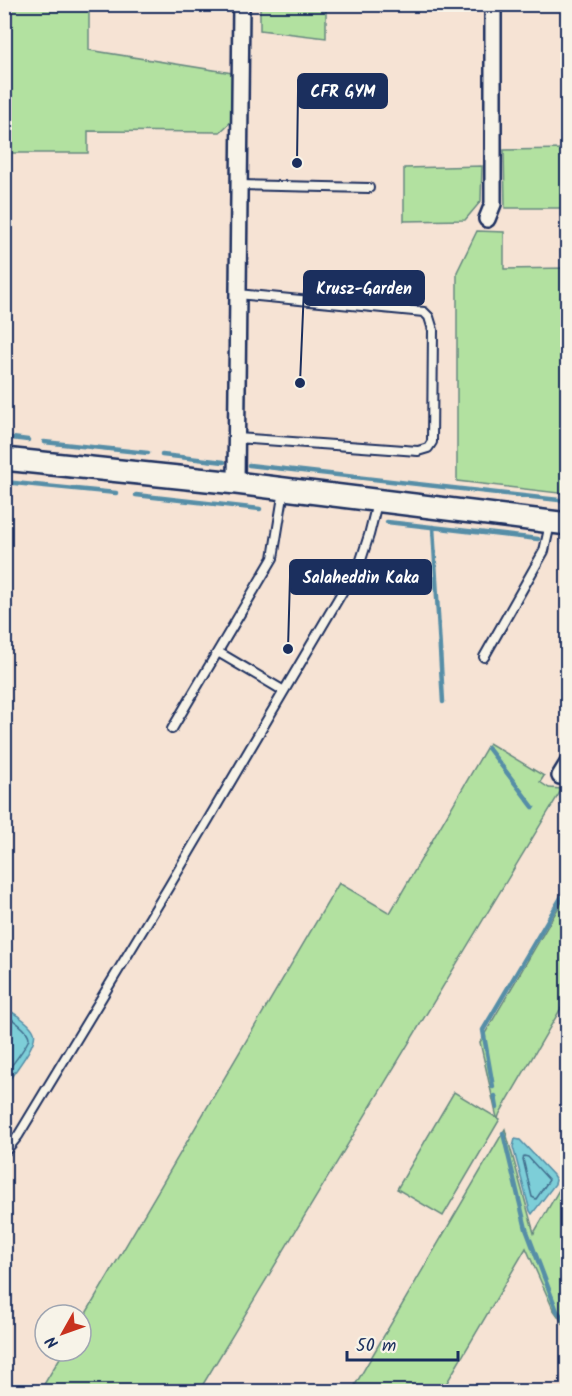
<svg xmlns="http://www.w3.org/2000/svg" width="572" height="1396" font-family="Kalam,sans-serif">
	<rect width="100%" height="100%" fill="#f6e3d4"/>
	<filter id="ink" filterUnits="userSpaceOnUse"><feTurbulence type="fractalNoise" baseFrequency=".0167" numOctaves="2"/><feDisplacementMap in="SourceGraphic" scale="12" xChannelSelector="R" yChannelSelector="G"/><feConvolveMatrix kernelMatrix="1 2 1 2 8 2 1 2 1" color-interpolation-filters="sRGB"/></filter>
	<g filter="url(#ink)">
		<!-- green -->
		<path fill="#b2e1a0" stroke="#66887f" stroke-width="1.5" d="M5,4L89,5V50L232,73V121L220,132L88,131V153H5Z
			M260,5H326V38L260,30Z
			M567,149V208H505L504,150Z
			M482,166L481,201L465,220L404,221V168Z
			M477,231L504,232V269L567,268V494L457,481V272Z
			M489,743L544,776L540,782L549,788L562,789L199,1391H40L64,1351H81V1322L339,883L390,913Z
			M567,893V998L500,1113L498,1118L500,1119L443,1216L397,1189L454,1092L497,1118L480,1042Z
			M505,1129L534,1233L567,1176V1329L553,1309L526,1248L442,1391L351,1392Z"/>
		<!-- water -->
		<path fill="#7dced8" stroke="#568ea7" stroke-width="1.5" d="M5,1008C14,1013 30,1022 34,1032C39,1043 11,1076 5,1086Z
			M515,1139L520,1140L553,1175L556,1180L555,1184L532,1214L530,1211L513,1147Z"/>
		<g fill="none" stroke-linecap="round" stroke-linejoin="round">
			<!-- shore -->
			<path stroke="#426f8f" stroke-width="1.5" d="M4,1015C11,1018 29,1030 29,1038C28,1045 9,1069 4,1075
				M524,1156L528,1157L549,1180L536,1199L532,1197L523,1159Z"/>
			<!-- stream -->
			<path stroke="#568ea7" stroke-width="4.5" d="M4,437L28,440
				M44,442L148,453
				M162,455L224,462
				M249,465L568,501
				M4,482L116,493
				M136,495L260,509
				M387,522L538,539
				M433,527L443,702
				M564,542H568
				M488,748L533,807
				M493,1087L483,1030L568,886
				M495,1096L497,1108
				M503,1133L526,1229L557,1311L568,1324"/>
			<!-- lane casing -->
			<g stroke="#1b2f5e" stroke-width="12">
				<path id="lane" d="M239,185L369,188
					M237,438L418,451L428,448L432,442L433,330L429,317L424,312L238,294
					M484,657L544,551L548,533V523
					M284,691L361,560L369,535L377,503
					M172,729L273,558L284,490
					M4,1153L18,1136L168,888L284,691L218,652"/>
			</g>
			<!-- street casing -->
			<g stroke="#1b2f5e" stroke-width="20">
				<path id="street" d="M487,219L493,204V4
					M236,483L241,4
					M560,776L568,763"/>
			</g>
			<!-- secondary casing -->
			<g stroke="#1b2f5e" stroke-width="26">
				<path id="secondary" d="M4,459L236,483L568,524"/>
			</g>
			<!-- lane -->
			<use href="#lane" stroke="#f7f3e8" stroke-width="8"/>
			<!-- street -->
			<use href="#street" stroke="#f7f3e8" stroke-width="15"/>
			<!-- secondary -->
			<use href="#secondary" stroke="#f7f3e8" stroke-width="21"/>
		</g>
	</g>
	<!-- callouts -->
	<path fill="none" stroke="#1b2f5e" stroke-width="2" d="M297 163L298 91M300 383L304 288M288 649L290 577"/>
	<g fill="#1b2f5e" stroke="#f7f3e8" stroke-width="2">
		<circle cx="297" cy="163" r="6"/>
		<circle cx="300" cy="383" r="6"/>
		<circle cx="288" cy="649" r="6"/>
	</g>
	<g fill="#1b2f5e" stroke="#1b2f5e" stroke-width="2">
		<rect x="298" y="74" width="89" height="34" rx="6"/>
		<rect x="304" y="271" width="120" height="34" rx="6"/>
		<rect x="290" y="560" width="141" height="34" rx="6"/>
	</g>
	<g font-size="16" text-anchor="middle" font-weight="bold" fill="#fff">
		<text x="343" y="97">CFR GYM</text>
		<text x="364" y="294">Krusz-Garden</text>
		<text x="361" y="583">Salaheddin Kaka</text>
	</g>
	<!-- margin -->
	<rect width="572" height="1396" fill="none" stroke="#f7f3e8" stroke-width="24"/>
	<rect x="12" y="12" width="548" height="1372" fill="none" stroke="#1b2f5e" stroke-width="2" filter="url(#ink)"/>
	<!-- north arrow -->
	<g transform="translate(63 1333) rotate(230)"><circle r="28" fill="#f7f3e8" stroke="#9fa5b1" stroke-width="1.5"/>
	<path d="M0-4.5L10 22L0 15L-10 22Z" fill="#c8321e"/>
	<text y="-9" font-size="16" font-weight="bold" text-anchor="middle" fill="#1b2f5e">N</text>
	</g>
	<!-- scale -->
	<path d="M347 1351v9h111v-9" fill="none" stroke="#1b2f5e" stroke-width="3"/>
	<text x="356" y="1351" font-size="18" fill="#1b2f5e" stroke="#f7f3e8" stroke-width="4.5" paint-order="stroke">50 m</text>
</svg>
